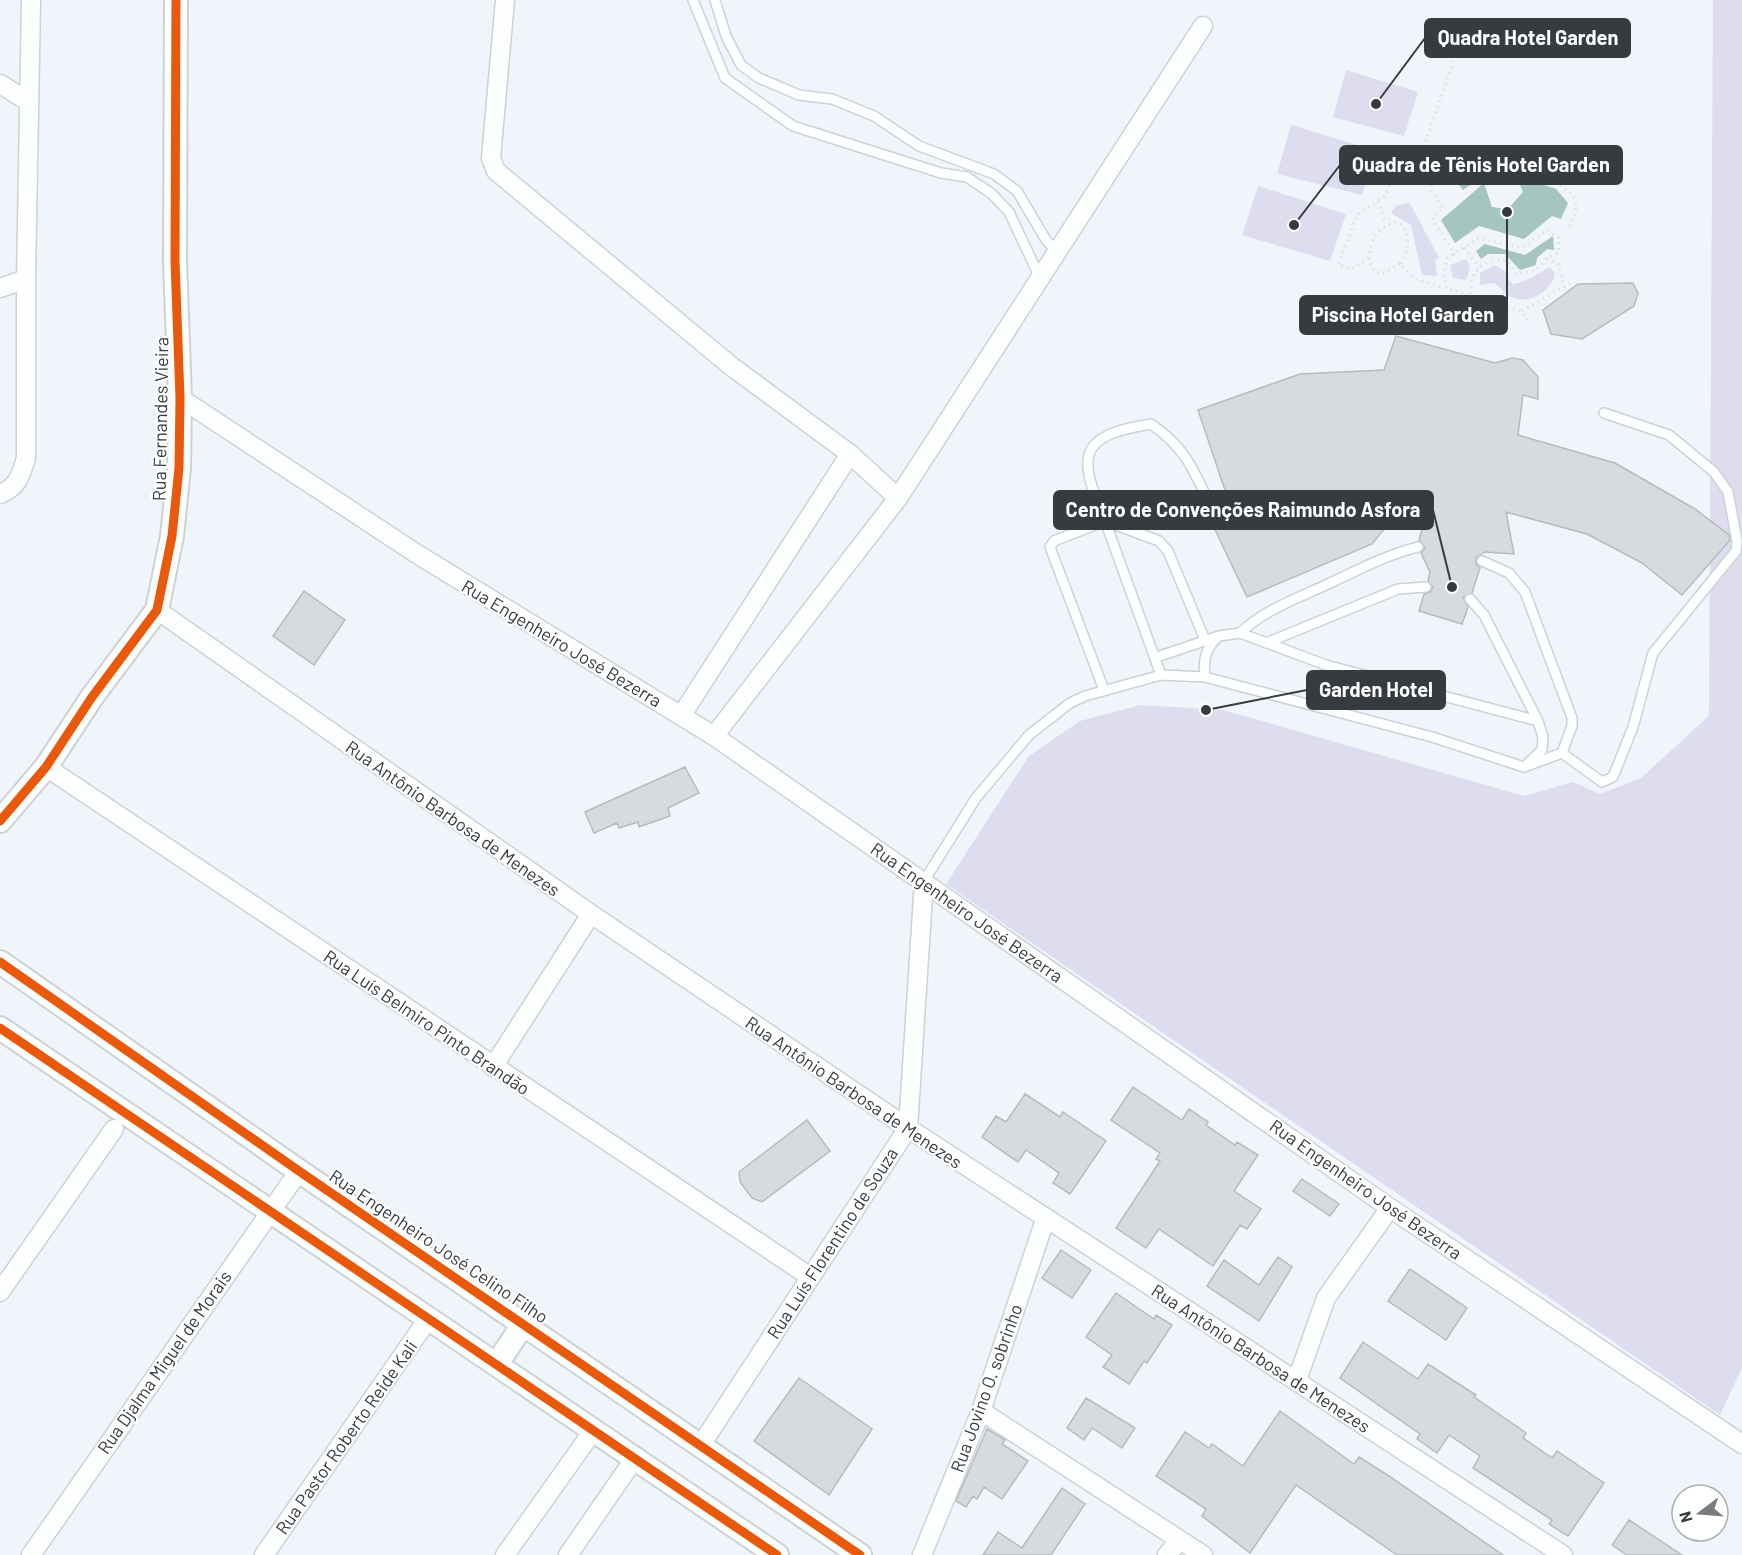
<svg xmlns="http://www.w3.org/2000/svg" width="1742" height="1555" font-family="Barlow,sans-serif">
	<rect width="100%" height="100%" fill="#eff5fa"/>
	<!-- green -->
	<path fill="#dedcef" d="M1713,0H1742V1368L1720,1415L946,884L1029,756L1080,721L1140,705L1224,710L1524,796L1573,782L1600,794L1641,778L1709,716Z
		M1346,70L1418,92L1404,136L1333,117Z
		M1291,125L1377,151L1362,195L1277,174Z
		M1258,186L1346,214L1330,261L1242,235Z
		M1410,203L1439,258L1435,260L1437,276L1422,275L1411,225L1391,213L1397,205Z
		M1466,259L1470,267L1466,280L1453,278L1450,265Z
		M1494,265L1505,271L1508,279L1513,284L1525,281L1550,267L1555,274C1552,291 1527,307 1510,296C1504,293 1500,287 1495,283L1480,285V273Z"/>
	<!-- water -->
	<path fill="#a6c5c0" d="M1477,157L1487,163L1480,178L1463,190L1454,178Z
		M1524,178L1556,189L1568,203L1561,219L1552,216L1524,239L1479,226L1455,243L1441,220L1484,183L1492,207L1508,209L1523,192L1520,185Z
		M1553,236L1554,250L1547,249L1537,258L1536,265L1520,270L1505,254H1488L1481,259L1476,251L1485,244L1525,255Z"/>
	<!-- building -->
	<path fill="#d7dadf" stroke="#b7bbc0" stroke-width="1.5" d="M1633,283L1638,293L1634,306L1582,339L1551,334L1543,310L1578,284Z
		M1396,336L1495,363L1512,358L1523,360L1538,377V399L1523,395L1518,435L1615,463L1695,509L1729,535L1730,540L1682,595L1642,563L1587,534L1506,512L1514,554L1485,552L1476,558V564L1480,568L1472,593L1463,597L1468,607L1462,624L1419,611L1424,594L1430,592L1433,587L1428,581L1430,572L1421,553L1425,548L1419,540L1423,526L1390,522L1372,544L1247,597L1209,517L1231,508L1198,410L1300,374L1384,370Z
		M304,591L345,620L314,665L273,636Z
		M685,767L699,793L668,808L670,816L639,827L638,822L619,828L617,823L594,833L585,812Z
		M1133,1087L1182,1120L1189,1109L1208,1122L1206,1125L1235,1145L1237,1142L1258,1155L1234,1191L1261,1209L1247,1229L1240,1225L1213,1266L1159,1229L1146,1248L1116,1228L1160,1161L1156,1159L1160,1153L1111,1120Z
		M1025,1094L1060,1117L1063,1112L1106,1141L1070,1194L1053,1183L1059,1173L1026,1150L1018,1162L982,1137L996,1116L1006,1122Z
		M807,1120L830,1151L762,1202L752,1198L740,1182L739,1172Z
		M1302,1179L1339,1204L1330,1216L1293,1191Z
		M1061,1250L1091,1270L1072,1298L1042,1278Z
		M1278,1257L1292,1267L1259,1321L1207,1286L1224,1260L1259,1285Z
		M1410,1269L1467,1308L1446,1340L1388,1301Z
		M1116,1293L1154,1319L1156,1315L1172,1325L1147,1363L1144,1361L1129,1384L1103,1367L1112,1355L1086,1337Z
		M1363,1342L1418,1379L1428,1364L1476,1395L1474,1397L1526,1433L1523,1438L1552,1458L1557,1451L1604,1483L1568,1536L1549,1524L1552,1520L1473,1468L1480,1456L1449,1435L1437,1453L1417,1439L1420,1434L1340,1378Z
		M799,1378L872,1429L829,1495L754,1441Z
		M1086,1398L1135,1428L1122,1448L1092,1428L1084,1440L1067,1428Z
		M1280,1411L1354,1464L1359,1457L1389,1476L1503,1555H1397L1296,1485L1250,1553L1202,1516L1206,1509L1156,1476L1185,1432L1209,1448L1212,1444L1243,1466Z
		M987,1429L1005,1440L1002,1444L1028,1461L1002,1499L984,1487L977,1499L973,1496L966,1507L956,1501Z
		M1062,1488L1085,1504L1051,1555H983L998,1532L1022,1548Z
		M1629,1520L1682,1555H1627L1612,1545Z"/>
	<g fill="none" stroke-linecap="round" stroke-linejoin="round">
		<!-- service casing -->
		<g stroke="#ccd2d6" stroke-width="12">
			<path id="service" d="M693,0L725,78L793,126L941,173L967,177L992,194L1009,212L1040,278
				M715,0L726,36L741,65L759,78L799,95L832,99L874,116L919,146L994,174L1017,191L1046,240L1057,252
				M1470,599L1484,615L1538,721L1543,737L1542,750L1528,763
				M1240,633C1264,610 1298,598 1328,584C1358,570 1386,555 1418,547
				M1205,640L1168,551L1159,541L1105,521C1079,458 1074,436 1151,424C1186,448 1194,471 1211,507
				M1266,643L1398,589L1426,587
				M1157,657L1219,636L1240,633L1326,665L1538,721
				M1205,677C1203,661 1205,649 1217,638
				M1104,690L1050,547L1054,541L1105,521L1161,675
				M1562,753L1602,782L1613,777L1633,727L1653,653L1736,551L1737,541L1728,492L1714,472L1669,435L1604,413
				M924,881L976,798L1029,735L1070,703L1085,696L1161,675L1205,677L1432,737L1524,767L1562,753L1572,726V718L1525,592L1509,573L1482,561"/>
		</g>
		<!-- minor casing -->
		<g stroke="#ccd2d6" stroke-width="21">
			<path id="minor" d="M505,0L491,158L496,171L731,366L850,454L898,498L1203,26
				M0,84L29,102
				M0,288L26,279
				M180,398L417,554L714,736L1390,1208L1742,1444
				M0,494C18,487 21,475 26,458V279L31,0
				M157,610L591,914L908,1128L1563,1555
				M681,716L850,454
				M714,736L898,498
				M46,767L809,1276
				M493,1067L591,914
				M0,1292L114,1129
				M1297,1380L1326,1298L1390,1208
				M981,1411L1203,1555
				M701,1445L908,1128L924,881
				M31,1555L299,1171
				M264,1555L428,1319
				M505,1555L593,1431
				M568,1555L635,1458
				M922,1555L981,1411L1045,1220
				M1167,1555L1180,1540"/>
		</g>
		<!-- tertiary casing -->
		<g stroke="#ccd2d6" stroke-width="26">
			<path id="tertiary" d="M0,821L46,767L92,697L157,610L172,536L179,468L180,398L175,261L176,0
				M0,962L299,1171L860,1555
				M0,1028L777,1555
				M497,1364L524,1323"/>
		</g>
		<!-- path -->
		<path stroke="#dee0e1" stroke-width="3" stroke-dasharray="1.5 4.5" stroke-linecap="butt" d="M1378,201L1385,224
			M1464,248L1479,267
			M1455,255L1432,218L1443,208L1431,190V181L1470,154L1480,151C1493,157 1505,164 1518,169C1546,180 1597,188 1567,229
			M1369,258L1351,269L1338,265L1357,215L1386,195L1401,149L1422,152L1459,44
			M1547,258L1559,265L1564,287
			M1400,264L1382,274L1372,269C1366,247 1374,226 1398,222C1412,235 1410,250 1400,264L1415,279L1522,311L1529,324
			M1447,288L1444,275L1447,258L1479,238L1522,248L1546,230L1559,238V252L1547,258L1536,270L1516,274L1508,261C1484,257 1467,272 1472,296
			M1522,311L1572,282"/>
		<!-- service -->
		<use href="#service" stroke="#fdfefe" stroke-width="9"/>
		<!-- minor -->
		<use href="#minor" stroke="#fdfefe" stroke-width="18"/>
		<!-- tertiary -->
		<use href="#tertiary" stroke="#fdfefe" stroke-width="22"/>
		<!-- cycleway casing -->
		<g stroke="#fff" stroke-width="13">
			<path id="cycleway" d="M0,821L46,767L92,697L157,610L172,536L179,468L180,398L175,261L176,0
				M0,962L299,1171L860,1555
				M0,1028L777,1555"/>
		</g>
		<!-- cycleway -->
		<use href="#cycleway" stroke="#e8590c" stroke-width="9"/>
	</g>
	<g text-anchor="middle" dominant-baseline="central" stroke-width="4.5" stroke-linejoin="round" paint-order="stroke">
		<!-- street labels -->
		<g font-size="18" fill="#353b3f" stroke="#fff">
			<text transform="translate(160 419) rotate(-89)">Rua Fernandes Vieira</text>
			<text transform="translate(562 643) rotate(31)">Rua Engenheiro José Bezerra</text>
			<text transform="translate(453 818) rotate(35)">Rua Antônio Barbosa de Menezes</text>
			<text transform="translate(967 912) rotate(35)">Rua Engenheiro José Bezerra</text>
			<text transform="translate(427 1022) rotate(34)">Rua Luís Belmiro Pinto Brandão</text>
			<text transform="translate(854 1092) rotate(34)">Rua Antônio Barbosa de Menezes</text>
			<text transform="translate(1366 1189) rotate(35)">Rua Engenheiro José Bezerra</text>
			<text transform="translate(832 1243) rotate(-57)">Rua Luís Florentino de Souza</text>
			<text transform="translate(439 1246) rotate(34)">Rua Engenheiro José Celino Filho</text>
			<text transform="translate(1261 1358) rotate(33)">Rua Antônio Barbosa de Menezes</text>
			<text transform="translate(164 1362) rotate(-55)">Rua Djalma Miguel de Morais</text>
			<text transform="translate(986 1388) rotate(-70)">Rua Jovino O. sobrinho</text>
			<text transform="translate(346 1437) rotate(-55)">Rua Pastor Roberto Reide Kali</text>
		</g>
	</g>
	<!-- callouts -->
	<path fill="none" stroke="#353b3f" stroke-width="2" d="M1376 104L1425 38M1294 225L1340 165M1507 212L1507 315M1452 587L1433 510M1206 710L1307 690"/>
	<g fill="#353b3f" stroke="#fff" stroke-width="2">
		<circle cx="1376" cy="104" r="6"/>
		<circle cx="1294" cy="225" r="6"/>
		<circle cx="1507" cy="212" r="6"/>
		<circle cx="1452" cy="587" r="6"/>
		<circle cx="1206" cy="710" r="6"/>
	</g>
	<g fill="#353b3f" stroke="#353b3f" stroke-width="2">
		<rect x="1425" y="19" width="205" height="38" rx="6"/>
		<rect x="1340" y="146" width="282" height="38" rx="6"/>
		<rect x="1300" y="296" width="207" height="38" rx="6"/>
		<rect x="1054" y="491" width="379" height="38" rx="6"/>
		<rect x="1307" y="671" width="138" height="38" rx="6"/>
	</g>
	<g font-size="20" text-anchor="middle" font-weight="bold" fill="#fff">
		<text x="1528" y="45">Quadra Hotel Garden</text>
		<text x="1481" y="172">Quadra de Tênis Hotel Garden</text>
		<text x="1403" y="322">Piscina Hotel Garden</text>
		<text x="1243" y="517">Centro de Convenções Raimundo Asfora</text>
		<text x="1376" y="697">Garden Hotel</text>
	</g>
	<!-- north arrow -->
	<g transform="translate(1700 1513) rotate(254)"><circle r="28" fill="#ffffff" stroke="#aeb1b2" stroke-width="1.5"/>
	<path d="M0-4.5L10 22L0 15L-10 22Z" fill="#767c80"/>
	<text y="-9" font-size="16" font-weight="bold" text-anchor="middle" fill="#353b3f">N</text>
	</g>
</svg>
